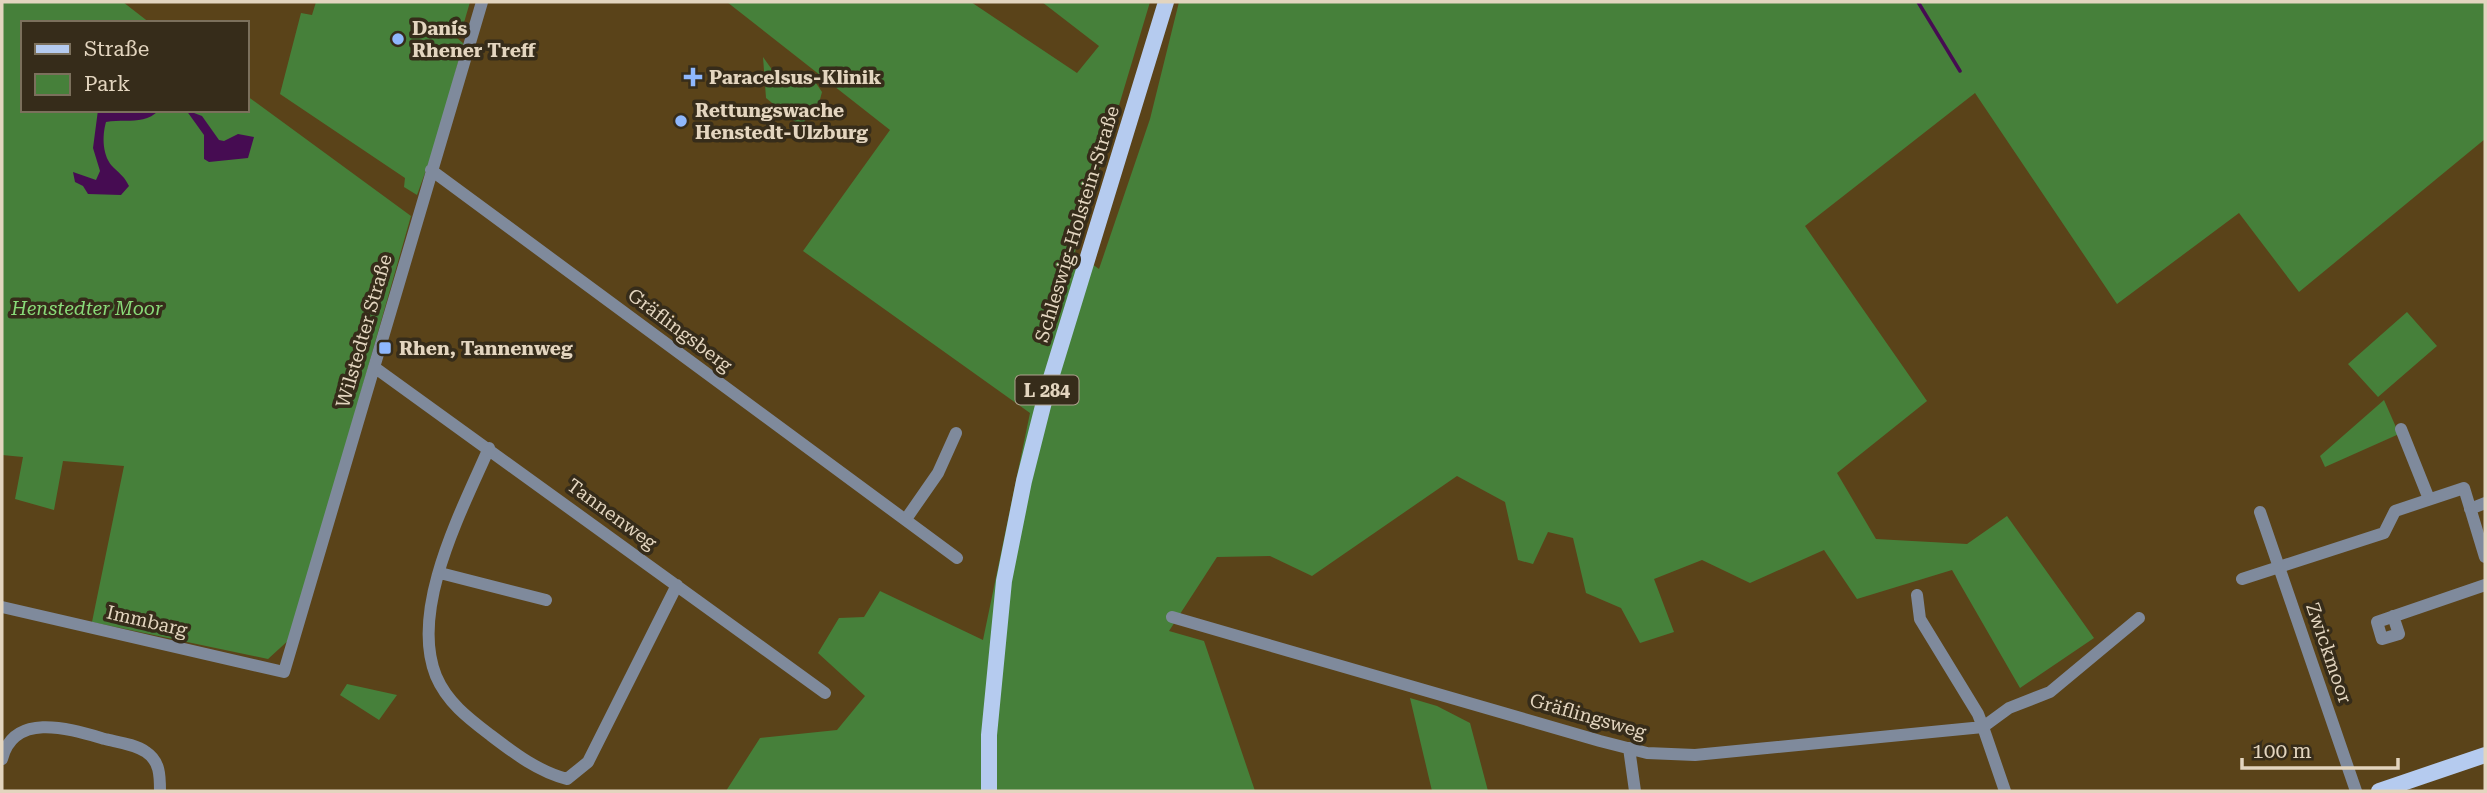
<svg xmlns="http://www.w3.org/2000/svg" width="2487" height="793" font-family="'Roboto Serif',serif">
	<rect width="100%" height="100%" fill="#5a4319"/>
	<!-- green -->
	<path fill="#46803a" d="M2,2H123L150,23H23V110H247V96L411,216L291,638L268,659L92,622L124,466L63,461L54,510L15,499L23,457L2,455Z
		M316,2H470L463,26L451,33L463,43L440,132L417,195L404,187L405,178L280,94L301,13L312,15Z
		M727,2H971L1077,73L1099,46L1042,2H1150L1075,252L1099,269L1150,119L1179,2H2485V139L2299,292L2239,213L2117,304L1975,93L1805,226L1927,401L1837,473L1876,539L1967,544L2007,516L2094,638L2020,688L1952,570L1857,599L1824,550L1750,583L1702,560L1654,579L1674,632L1640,643L1621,608L1586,593L1573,538L1548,532L1533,564L1518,560L1505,502L1457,476L1312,576L1270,556L1217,557L1169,631L1204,641L1255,791H726L760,738L837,730L865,696L818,653L839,618L864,617L880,591L983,640L1030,413L803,251L890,130Z
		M763,57L778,78L814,80L822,92L818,107L802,124L799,125L766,98Z
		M2407,312L2437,346L2378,397L2348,364Z
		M2384,400L2399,434L2325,467L2320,456Z
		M347,684L397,695L379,720L340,695Z
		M1410,698L1437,706L1470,723L1488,791H1432Z"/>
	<!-- water -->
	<path fill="#460c52" d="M98,110H159C144,126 126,118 106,122C102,136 102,157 114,168C121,175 124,176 129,186L121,195L88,194L83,186L75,182L73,172L96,180L100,171L93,148Z
		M186,110L202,116L219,140L224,141L238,134L254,137L248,158L209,162L204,159V135Z"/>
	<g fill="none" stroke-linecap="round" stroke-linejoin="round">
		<!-- stream -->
		<path stroke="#460c52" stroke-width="3.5" d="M1918,2L1960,71"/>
		<!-- minor -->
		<path stroke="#7f8a9c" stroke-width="12" d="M431,170L957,558
			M374,367L825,693
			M2401,429L2429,499
			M489,448C462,510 409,609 436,676C447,702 468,718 489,734C514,753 537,771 567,779L588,762L677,585
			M2470,509L2485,503
			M2260,512L2356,791
			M906,519L938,473L956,433
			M440,573L546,600
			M2242,579L2384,533L2395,511L2464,488L2485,557
			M2,607L284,672L482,2
			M2393,616L2399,634L2382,639L2377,622L2485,585
			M1172,617L1600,741L1647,753L1695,755L1983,727L1978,714L1920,619L1917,595
			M1629,748L1635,791
			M2,759C14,711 70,729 105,739C117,742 135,744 146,752C160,761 160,776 160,791
			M2005,791L1983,727L2009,708L2050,692L2139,618"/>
		<!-- major -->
		<path stroke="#b5cbef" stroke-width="16" d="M989,791V735L1004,581L1024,481L1046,394L1166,2
			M2379,791L2485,755"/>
	</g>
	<!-- markers -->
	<g fill="#8fb8fd" stroke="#362c1a" stroke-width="2.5">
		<circle cx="398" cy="39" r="7"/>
		<path d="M689.5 66.5h7v7h7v7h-7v7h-7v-7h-7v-7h7z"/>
		<circle cx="681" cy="121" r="7"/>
		<rect x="378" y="341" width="14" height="14" rx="3.5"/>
	</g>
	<g text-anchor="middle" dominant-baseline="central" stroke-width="7" stroke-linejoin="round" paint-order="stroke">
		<!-- shield labels -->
		<rect fill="#362c1a" stroke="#afa28e" stroke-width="2" x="1015.5" y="375.5" width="63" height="29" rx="5"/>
		<g font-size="18" font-weight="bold" fill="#e3d5bf">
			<text x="1047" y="390">L 284</text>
		</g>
		<!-- poi labels -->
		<g font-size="19" font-weight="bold" fill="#e3d5bf" stroke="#362c1a" text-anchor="start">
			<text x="412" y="28">Dani´s<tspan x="412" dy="22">Rhener Treff</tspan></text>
			<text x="709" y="77">Paracelsus-Klinik</text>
			<text x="695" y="110">Rettungswache<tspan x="695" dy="22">Henstedt-Ulzburg</tspan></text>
			<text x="399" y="348">Rhen, Tannenweg</text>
		</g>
		<!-- street labels -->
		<g font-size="19" fill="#e3d5bf" stroke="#362c1a">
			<text transform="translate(1077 224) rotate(-73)">Schleswig-Holstein-Straße</text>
			<text transform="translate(680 330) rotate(37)">Gräflingsberg</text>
			<text transform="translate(364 331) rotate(-74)">Wilstedter Straße</text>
			<text transform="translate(612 514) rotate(36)">Tannenweg</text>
			<text transform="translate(147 621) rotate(13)">Immbarg</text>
			<text transform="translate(2329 653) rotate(71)">Zwickmoor</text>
			<text transform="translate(1588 716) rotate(16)">Gräflingsweg</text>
		</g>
		<!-- park labels -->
		<g font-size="19" font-style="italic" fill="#89da78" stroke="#362c1a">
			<text x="87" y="308">Henstedter Moor</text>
		</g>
	</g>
	<!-- border -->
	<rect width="2487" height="793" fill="none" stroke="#e3d5bf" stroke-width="7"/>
	<!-- legend -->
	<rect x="21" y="21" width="228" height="91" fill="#362c1a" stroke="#7b705c" stroke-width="2"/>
	<rect x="35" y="44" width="35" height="10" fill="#b5cbef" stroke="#7b705c" stroke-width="2"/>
	<text x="84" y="56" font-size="21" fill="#e3d5bf">Straße</text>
	<rect x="35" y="74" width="35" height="21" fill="#46803a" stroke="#7b705c" stroke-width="2"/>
	<text x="84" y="91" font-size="21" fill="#e3d5bf">Park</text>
	<!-- scale -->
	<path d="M2242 758v10h156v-10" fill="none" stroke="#e3d5bf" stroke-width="3.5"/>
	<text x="2252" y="758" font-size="21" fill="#e3d5bf" stroke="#362c1a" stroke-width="5" paint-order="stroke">100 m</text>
</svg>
